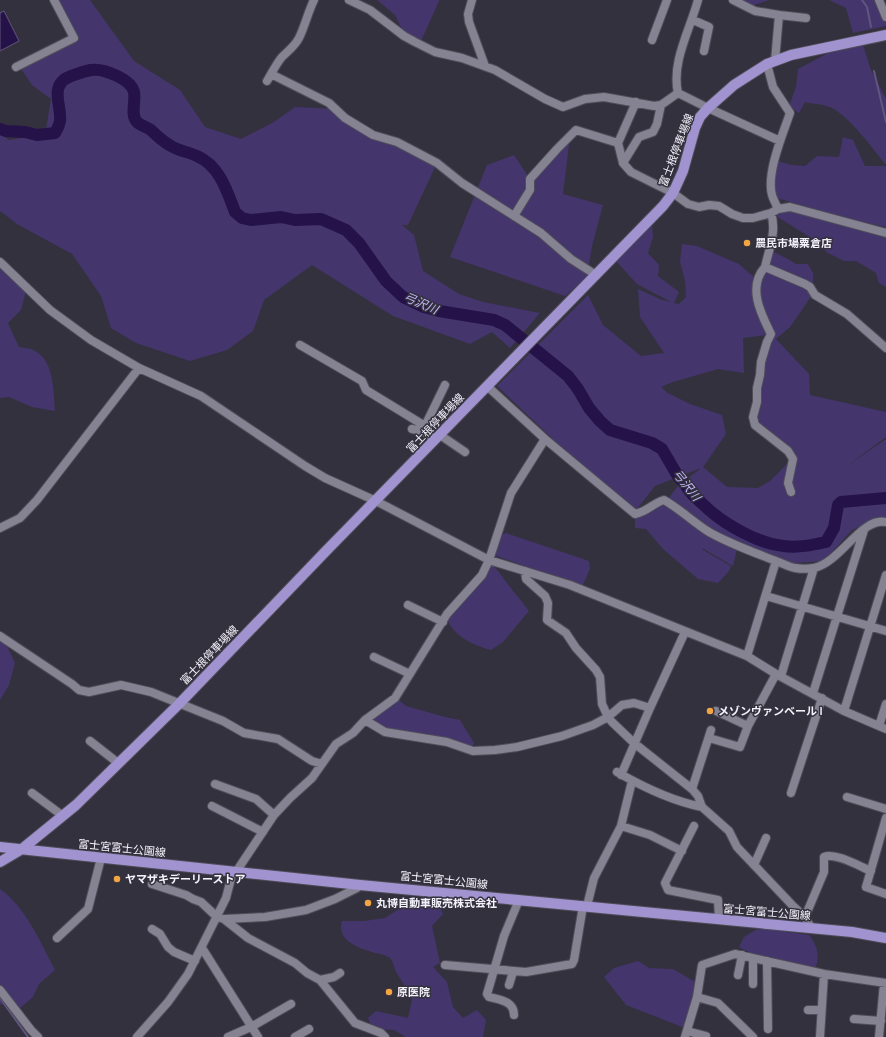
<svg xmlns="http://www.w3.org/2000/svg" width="886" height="1037" font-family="Cabin,'Noto Sans JP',sans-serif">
	<rect width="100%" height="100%" fill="#34313e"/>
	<!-- green -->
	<path fill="#44356d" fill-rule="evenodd" d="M54,0H90L134,61L180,90L205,127L241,139L274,122L295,107L335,109L373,135L437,163L408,225H402L414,235L423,271L459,294L483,302L540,313L510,348L492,332L470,344L393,316L312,265L264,300L253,331L227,350L190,361L136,343L111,328L101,296L72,254L17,224L0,211V130L8,140L45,135L51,99L32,85L21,69L74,39Z
		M377,0H439V1L421,41L403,31L395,15Z
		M733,0H769L748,7Z
		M829,0H874L886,9V26L853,33L846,8Z
		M863,45L871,70L886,99V165C873,149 850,117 832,108C824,104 813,104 805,102L799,113L789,106L796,87L798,69L828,53Z
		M570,136L563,194L603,205L592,246L587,277L565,296L450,257L487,165L514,155L530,179Z
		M843,137L853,140L865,166H886V227L851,220L777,198C773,186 775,173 778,161L791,165L805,166L817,156L839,157Z
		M784,210H796L886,238V287L879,283L876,273L856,261H844L828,253L813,239L776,216Z
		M652,224L653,237L648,253L659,265L658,276L679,292L674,303L679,304L686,297L685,281L680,262L682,244L697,246L739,264L757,280L770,250L788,259L796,264H808L813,273V294L790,327L776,339L809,374L810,395L886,412V437L844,468L886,439V517H880L852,530L824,561L793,563L735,541L702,523L668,499L677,487L701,468L655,486L636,510L572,457L497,386L588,295L603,325L641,356L664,353L640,317L638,289L662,300L671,302L637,284L615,260ZM763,318L771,334L757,393L755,425L794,455L790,461L770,481L758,488L727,487L703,467L726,434L722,415L690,404L668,393L671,396L661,387L673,382L718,369L744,373L743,338L766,335Z
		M0,268L26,291L21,310L8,323L19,347C22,348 27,348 31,349C55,358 53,390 55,411L32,407L9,397L0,398Z
		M664,502L737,549L733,566L702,548L703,550L731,566L729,571L718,583L698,579L663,549L646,529L635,528V518Z
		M506,533L589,561L590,569L582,587L494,555L502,535Z
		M489,562C499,570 505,581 513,591C519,598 524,604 529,611L503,642L491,650C475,646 453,636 447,619Z
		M0,642H5L15,663L9,685L0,700Z
		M398,699L406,706L445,717L460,720L474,743L471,748L384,728L371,720Z
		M0,889C25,906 41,943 55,970L39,984L33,997L20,1008L0,1004Z
		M422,903H439L443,914L432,926L440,963L433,967L447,982L453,1007L463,1018L477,1010L486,1020L483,1037H406L394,1030L372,1029L368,1018L376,1011L408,1018L412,999C408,989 401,981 396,972C394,967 393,961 390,958C383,953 376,954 369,951C355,947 336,938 342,921H364L385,918L402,907Z
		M759,928L809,935C818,947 820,955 815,970L750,953L739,947L744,937Z
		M638,961L649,968L673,969L697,983L685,1028L626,1005L604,977L614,968Z"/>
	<!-- water -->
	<path fill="#241248" stroke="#62557e" d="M4,11L19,41L0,51V13Z"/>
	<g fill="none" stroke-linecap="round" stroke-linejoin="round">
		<!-- stream -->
		<path stroke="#62557e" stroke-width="2" d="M862,0L867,7L871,27
			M874,71L886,122
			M0,998L28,1037"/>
		<!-- river -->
		<path stroke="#241248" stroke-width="12" d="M0,129L6,131L25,132L37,135L55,133C58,128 61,122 60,116C60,104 52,88 65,79C70,76 85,71 91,70C103,68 131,79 134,92C136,101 130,115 137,122C141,126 148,127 152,131C158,137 164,142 171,146C179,151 189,152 197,156C220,166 227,191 235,212L242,218L251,220L281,217L295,220L321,219L346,230L359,243L386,281L403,297L424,307L439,311L494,320L505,325L568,376L578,389L589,408L600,421L610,430L652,443L662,449L679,478C685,482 687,489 692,494C697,499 703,504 708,509C726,525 759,544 784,546C798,548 812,545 826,542L834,528L838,505L841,502L886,498"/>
		<!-- minor casing -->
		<g stroke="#4f4d58" stroke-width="10">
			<path id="minor" d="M349,0L370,10L404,36L415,42L435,52L462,58L495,70L545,99L563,107L585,99L604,97L654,106L661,105L678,93
				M472,0L468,14L469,22L485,66
				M733,0L755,11L779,15
				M879,0L886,17
				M693,20L709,27L704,51
				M652,40L667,0
				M775,61L779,15L806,18
				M767,64L773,87L790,113C783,134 766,173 772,195C773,199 776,204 778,209
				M16,67L74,38L54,0
				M271,74L329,103L345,118L373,135L397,142L437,163L462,183L541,233L571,259L596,275
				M267,81C272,73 276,64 282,57C288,51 295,46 299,38C305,26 308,12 314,0
				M678,93L708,108L780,141
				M678,93C671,62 690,30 698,0
				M636,102L618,143L623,163L631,172L673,193L688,204L699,207L709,205L719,206L732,214L743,218H753L771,213L778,209L790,207L886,233
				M623,163L639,137L653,132L657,124L661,105
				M771,213C777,231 769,249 765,267L805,284L810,287L815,295L847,314L886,348
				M514,216L530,190V179L557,149L576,130L618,143
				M0,262L50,310L91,340L139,368L201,396L305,466L325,478L376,501L489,560L570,585L747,656L776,674L844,711L886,729
				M765,267C747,287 761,314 771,334L767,342L761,362L760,375L757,388V402L753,417L755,425L788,451L793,459L788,483L791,492
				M300,345L362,381L366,390L425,426L423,431L435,440
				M425,426L445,385
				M412,429L423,431
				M440,435L465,452
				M545,439L635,514C647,512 653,503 664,500C680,509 693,522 709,532C730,544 753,552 776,561C782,563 789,567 795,568C801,569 809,569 814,568C841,562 861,517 886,522
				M0,528L20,518L37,500L139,368
				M525,571L526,579L545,596L548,603L547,620L566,633L576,648L596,670L600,677L602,704L608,717L612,722L634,743L692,789L698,796L702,807L729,831L737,847L794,907L805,917L811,928
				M766,596L886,631
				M408,605L443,622
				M0,636L72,684L79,690L89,692L121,685L151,692L223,721L244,733L278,739L312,761L322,764
				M747,656L776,561
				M374,657L410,674
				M781,676L814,568
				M813,693L864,530
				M716,711L748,726
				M844,711L886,575
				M365,720L385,732L447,742L473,751L495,750L517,747L562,736L593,725L608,717L622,705L634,703L650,708L685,632
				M879,726L886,704
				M709,738L740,747L748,726L776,674
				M90,741L118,763
				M617,772C643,787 672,801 702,807
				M621,775L650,708
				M215,784L256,799L274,815
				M692,789L711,730
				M32,793L63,816
				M791,793L822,698
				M847,797L886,809
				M212,806L263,832
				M886,818L866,887L886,894
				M621,826L650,835L682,851
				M694,826L665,883L668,890L718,900L719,920
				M754,865L766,838
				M236,872L274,815L290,798L312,778L336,744L353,733L365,720L395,698L447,614L482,575L489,560L511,493L545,439L487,386
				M152,884L186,895L193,899L201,902L217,917L224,919L248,938L295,963L307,973L320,980L334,977L340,973
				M587,906L594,878L621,826L632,781
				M805,917L824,872V857C835,852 859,866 871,871
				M224,919L265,917L306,910L335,899L357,888L360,885
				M152,929L160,934L168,947L174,952L195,961
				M57,938L88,909L101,858
				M202,948L258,1037
				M767,961L768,1029
				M445,965L526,972L572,964L574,960L583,906
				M738,975L742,955
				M320,980L355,1023L381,1033L385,1037
				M753,984V958
				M509,985L513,972
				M0,990L31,1030L38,1037
				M697,997L718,1003L753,1037
				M808,1010H821
				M514,1015C514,1001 500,1000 489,997L487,994L504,936L519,900
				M854,1019L881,1021
				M687,1031L706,1036
				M137,1037L168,1002L188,974L226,898L233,871
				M228,1037L251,1027L291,1004
				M295,1037L309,1029
				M685,1037L697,997L702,965L735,954L824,974L886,983
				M820,1037L824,974
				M879,1037L884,983"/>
		</g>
		<!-- major casing -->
		<g stroke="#4f4d58" stroke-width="12">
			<path id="major" d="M0,847L360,885L852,932L886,938
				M0,862L22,849L76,805L179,704L325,552L663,206L673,193L683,171L695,128L700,117L708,108L734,85L767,64L791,55L886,35"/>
		</g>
		<!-- minor -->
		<use href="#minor" stroke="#858291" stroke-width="8"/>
		<!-- major -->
		<use href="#major" stroke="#a193d0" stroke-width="10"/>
	</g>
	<!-- markers -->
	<g fill="#f2a541" stroke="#34313e" stroke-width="1.5">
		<circle cx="747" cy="243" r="4"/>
		<circle cx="710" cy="711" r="4"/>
		<circle cx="117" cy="879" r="4"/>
		<circle cx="368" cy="903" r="4"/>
		<circle cx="389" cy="992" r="4"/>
	</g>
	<g text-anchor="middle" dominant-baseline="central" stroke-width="3" stroke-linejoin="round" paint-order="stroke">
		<!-- street labels -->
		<g font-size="11" fill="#f4f2fb" stroke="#34313e">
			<text transform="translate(676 150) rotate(-69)">富士根停車場線</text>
			<text transform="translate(435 423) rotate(-46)">富士根停車場線</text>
			<text transform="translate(209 655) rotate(-46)">富士根停車場線</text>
			<text transform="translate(122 848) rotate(6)">富士宮富士公園線</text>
			<text transform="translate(444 880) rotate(6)">富士宮富士公園線</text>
			<text transform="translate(767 912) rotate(5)">富士宮富士公園線</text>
		</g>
		<!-- poi labels -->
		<g font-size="11" font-weight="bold" fill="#f4f2fb" stroke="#34313e" text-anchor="start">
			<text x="755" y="243">農民市場粟倉店</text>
			<text x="718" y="711">メゾンヴァンベール I</text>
			<text x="125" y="879">ヤマザキデーリーストア</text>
			<text x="376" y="903">丸博自動車販売株式会社</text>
			<text x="397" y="992">原医院</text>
		</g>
		<!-- water labels -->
		<g font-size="12" font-style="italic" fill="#c3b5fc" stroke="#34313e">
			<text transform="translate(421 303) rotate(23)">弓沢川</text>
			<text transform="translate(687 485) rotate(51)">弓沢川</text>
		</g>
	</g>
</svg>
